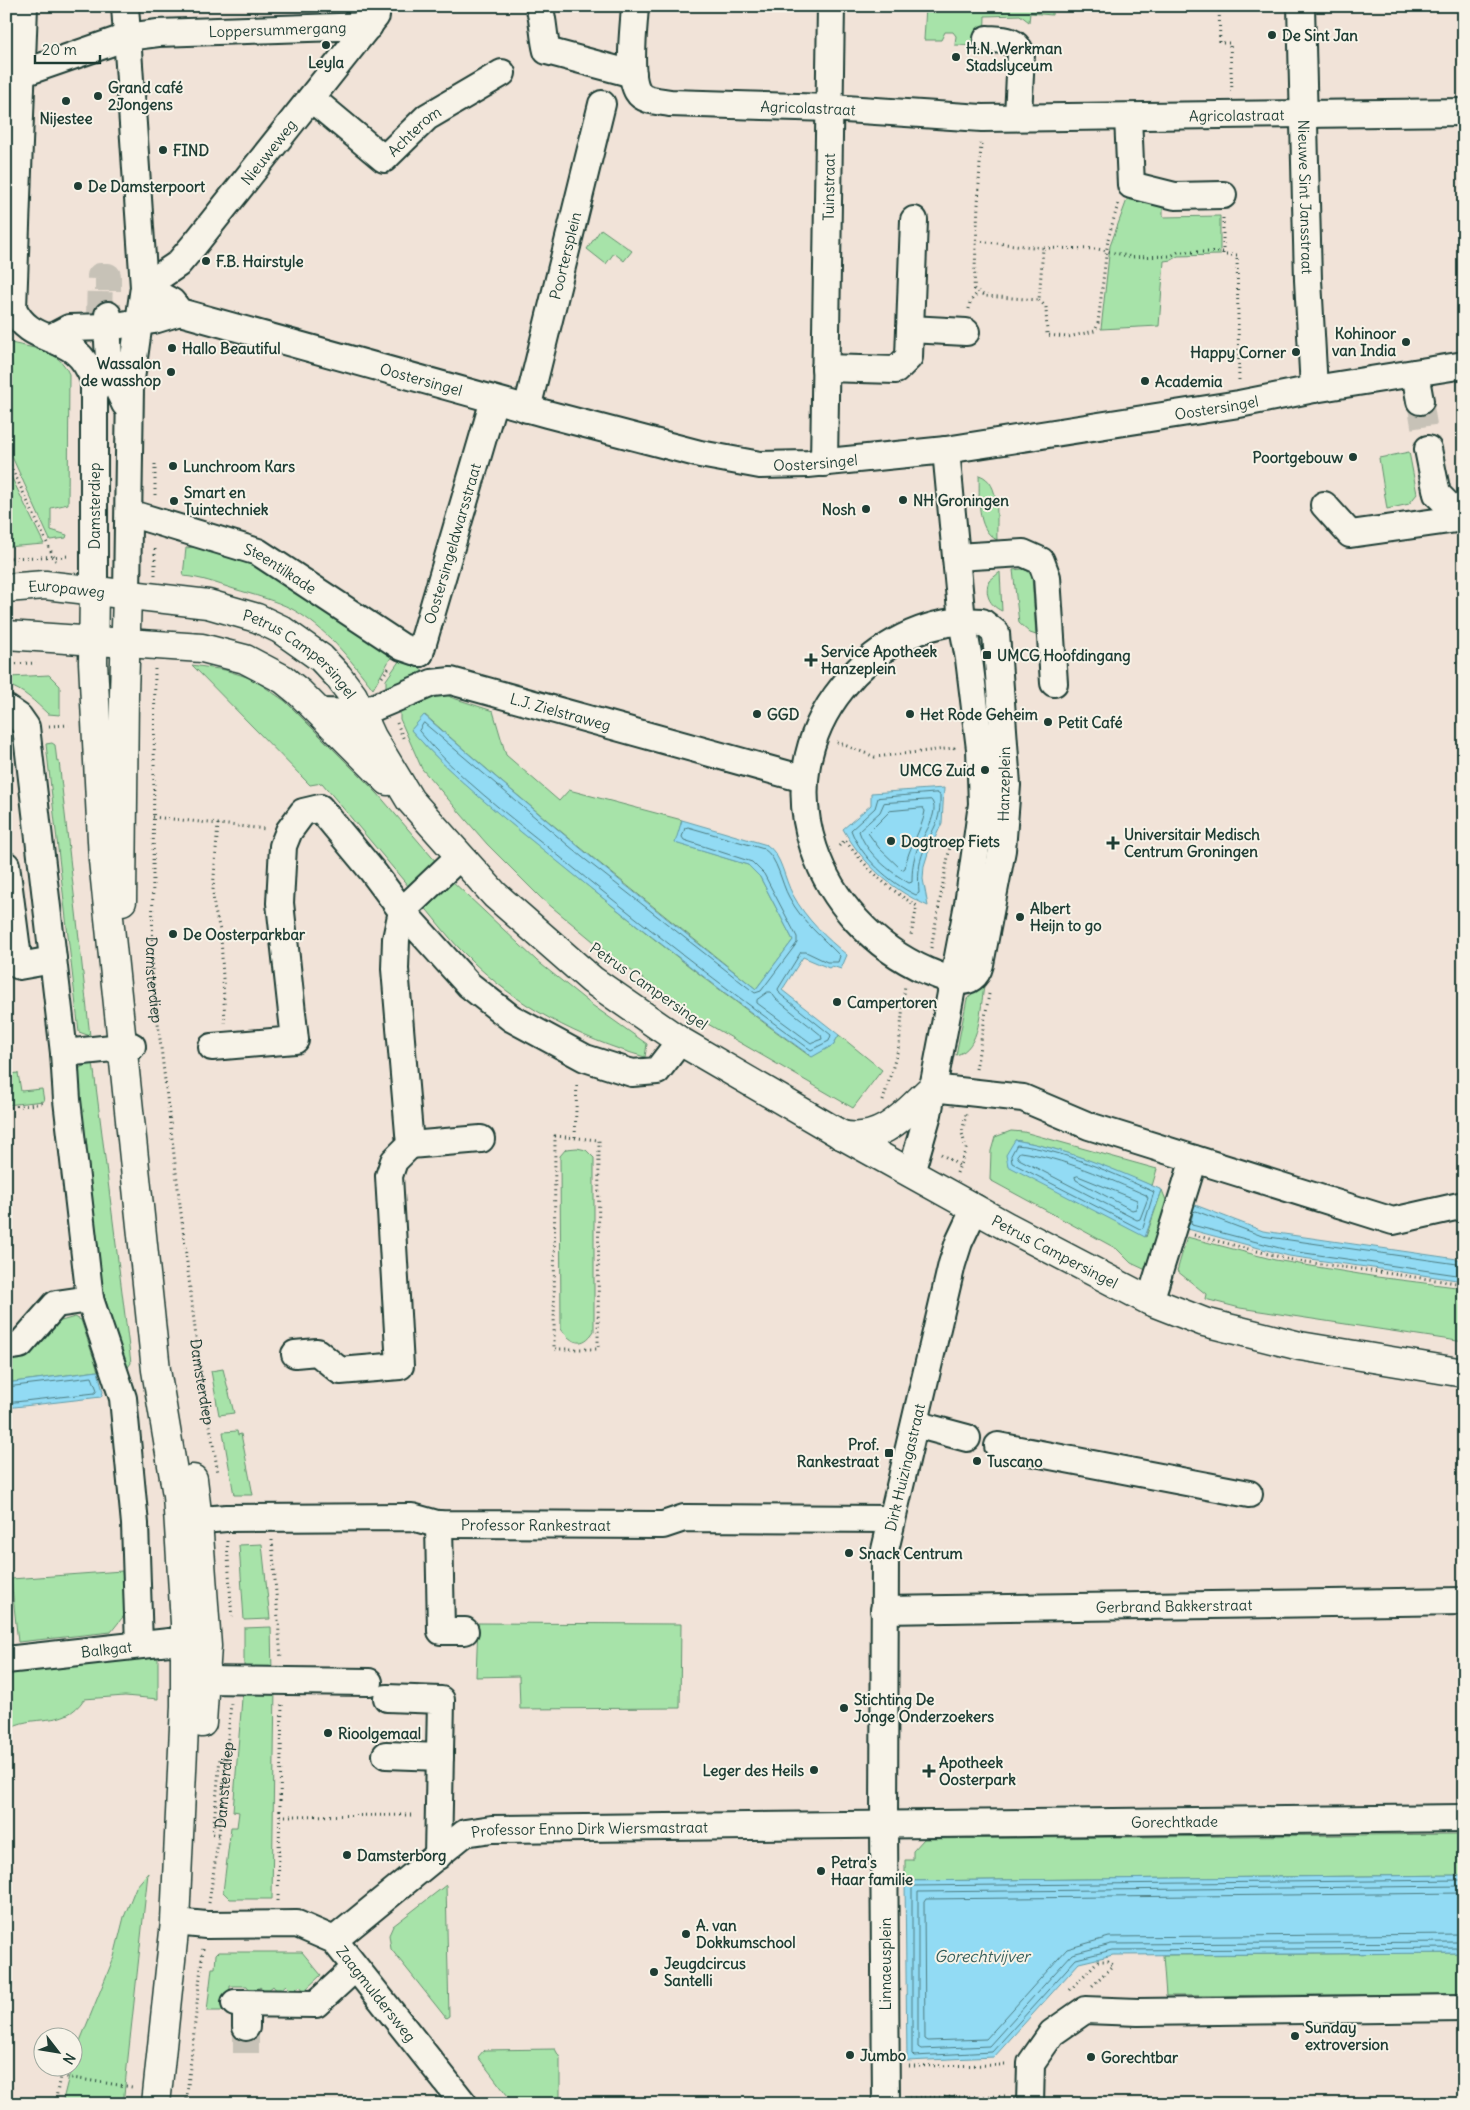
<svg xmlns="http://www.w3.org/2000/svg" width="1470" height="2110" font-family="Delius,sans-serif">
	<rect width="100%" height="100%" fill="#f1e3d8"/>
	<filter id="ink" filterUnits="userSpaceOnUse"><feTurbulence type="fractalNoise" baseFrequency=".02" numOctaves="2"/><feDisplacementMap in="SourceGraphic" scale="10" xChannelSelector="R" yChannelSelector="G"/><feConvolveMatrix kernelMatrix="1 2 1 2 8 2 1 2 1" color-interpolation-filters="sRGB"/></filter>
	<g filter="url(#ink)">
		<!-- green -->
		<path fill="#a7e3a9" stroke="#63906e" d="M926,6H1053L1052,15L1030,13L1029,22L1020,15L985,16L984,46L955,45L956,36L953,32H945L941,40H924Z
			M1128,197L1163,207V217L1220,216V255L1178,256L1171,260L1164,261L1159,326L1101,329L1110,246Z
			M601,229L632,251L624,261L614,253L606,264L587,249Z
			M11,343C36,349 58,349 69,374L68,504L51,508V530L67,535L66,538L50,540L8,448Z
			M1409,452L1417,494L1409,504L1387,509L1379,458Z
			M6,466L44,544L6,547Z
			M979,475C1002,482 996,520 997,540C975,529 980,496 979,475Z
			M200,546L254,562L394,652L373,689C350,659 325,627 292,609C274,600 254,595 234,589C215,583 203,578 183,576L186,548Z
			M1022,569L1028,571L1032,577L1036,635L1030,633L1019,623L1013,570Z
			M1000,572L1002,611C990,606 984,594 989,581Z
			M402,657L423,670L424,673L386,688V680Z
			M192,665L225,670L253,679L285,701L378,794L437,863L409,887L322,783L310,785Z
			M49,675L60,686V715L48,714C35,702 24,690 7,685L9,677Z
			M451,690L450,697L493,711L506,755L559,801L569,790L682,820L676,843L748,865L760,877L793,940L756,989C644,899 532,811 425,715L411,730C455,780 508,821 560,863C642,931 725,995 811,1057L833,1045L839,1035L882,1070L853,1108L701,1020L616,960L541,898L487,844L422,769L400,719V711L406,703Z
			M52,743L55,745L57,762L59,761L90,1036L79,1032L46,744Z
			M450,879L537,961L592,1005L647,1044L645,1057C580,1039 516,1006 468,957C451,941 438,923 423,905Z
			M984,987C980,1008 981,1049 956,1055L967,999L976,989Z
			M93,1063L131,1363L126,1370L99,1277L76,1074L81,1067Z
			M18,1073L21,1091L42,1089L44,1101L6,1105V1089L12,1087L11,1074Z
			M1011,1131L1024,1132L1157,1169L1152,1186C1107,1167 1063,1148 1015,1140L1146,1237L1162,1190L1169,1208L1153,1263L1146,1270L1131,1263L1117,1249L990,1180L991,1151L995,1137Z
			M577,1148L586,1150L594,1158V1331C583,1348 572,1344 561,1329L560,1156L566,1149Z
			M1187,1237L1275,1260L1377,1277L1464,1288V1342L1240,1308L1205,1299L1206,1294L1177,1271Z
			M59,1314L61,1321L75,1317L81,1320L98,1371L6,1383V1356Z
			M223,1369L234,1413L219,1415L211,1371Z
			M237,1431L238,1435L241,1434L253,1495H234L223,1432Z
			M262,1544L270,1619L244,1620L239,1545Z
			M122,1571L126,1613L111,1632L18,1642L11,1579Z
			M478,1623L681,1624L680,1708L520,1709L519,1676L476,1677Z
			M271,1627L272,1673H244V1628Z
			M158,1656V1699L125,1696L84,1699C64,1730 33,1712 6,1730V1673Z
			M243,1686H275L272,1899H230L223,1892L231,1827H237L239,1812L233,1811Z
			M1464,1834V1875L905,1881V1860H913V1851L924,1839Z
			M148,1873L123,2104H62L74,2056L114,1957L124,1917L136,1887Z
			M446,1885L449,2016L446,2018L391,1949L389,1935L393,1926Z
			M218,1952H302L321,1975L304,1991L300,1986L292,1992L286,1985L278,1992L273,1986L266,1992L260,1987L252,1993L247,1986H230V2011H207L212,1968H215L216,1954Z
			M1464,1953V1994L1166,1996L1163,1955Z
			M555,2049L560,2058V2104H514L478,2057L484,2050Z
			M1018,2101V2104L907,2103Z"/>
		<!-- water -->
		<path fill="#92dbf4" stroke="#649ca7" d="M424,715C532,810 643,901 756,989L793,940L760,877L748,865L675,843L682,820L767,845C782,855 784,879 793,895C806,919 826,938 847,955L841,969L832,966L829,968L803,957L782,990L839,1035L833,1045L812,1057C725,994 640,929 557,861C506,820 454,779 411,730Z
			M944,788L942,823L928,853L924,866L923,879L928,906C891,889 864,865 843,829L871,805V793Z
			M1015,1140C1067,1149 1114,1169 1162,1190L1145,1237L1008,1166L1006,1155Z
			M1190,1203L1263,1231L1464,1260V1281L1289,1256L1184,1228Z
			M98,1371L103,1392L101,1397L6,1408V1383Z
			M1464,1875V1953L1113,1955L1079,1963L994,2057L907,2061L905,1881Z"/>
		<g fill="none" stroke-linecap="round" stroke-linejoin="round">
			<!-- shore -->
			<path stroke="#4d7c81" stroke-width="1" d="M424,723L582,857L755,993L761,991L797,943V937L764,874L752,862L684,840L682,837L685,828L688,827L764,849C778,858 781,883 789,897C802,922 822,937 840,956L838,962H827L806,952H801L778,989L780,994L831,1035L829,1041L811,1050C723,987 638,921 554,852C507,814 457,777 419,731Z
				M937,793L940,795C941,824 933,826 924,850C918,864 918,878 919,893L916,895C890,883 861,857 851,830L875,808L878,798Z
				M931,800C942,811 921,838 917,850C913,860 912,871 912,882L909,883C890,872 866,853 859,831L880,812L884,803Z
				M923,808L925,811C922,831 908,847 905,868L902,870L879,848L868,833L890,811Z
				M768,992H771L776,999L821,1035L822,1039L811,1043L757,1003V1000Z
				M1017,1145C1064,1150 1112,1173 1154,1192L1143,1228L1140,1229L1012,1163L1011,1156Z
				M1020,1152C1064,1158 1106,1178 1146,1195L1148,1198L1140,1219L1137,1220L1019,1159L1017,1156Z
				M1078,1176L1137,1200L1136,1209L1132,1210L1076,1180L1075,1177Z
				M1464,1265L1262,1236L1196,1211L1193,1212L1191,1222L1192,1225L1291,1251L1464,1276
				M6,1387L92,1377L97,1390L95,1393L6,1403
				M1464,1880L912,1886V2054L914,2056L992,2052L1076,1959L1112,1950L1464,1948
				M1464,1886L918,1892V2047L921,2049L989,2046L1072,1954L1111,1944L1464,1942
				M1464,1893L926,1899L924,1902L925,2039L928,2041L986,2039L1067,1949L1109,1937L1464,1934"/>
			<!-- minor-tunnel -->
			<path stroke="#c7c2b7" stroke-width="26" stroke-dasharray="26 13" stroke-linecap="butt" d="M99,318L100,276H108V315
				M1420,401L1428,449
				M246,2027V2060"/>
			<!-- minor casing -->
			<g stroke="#1f3d34" stroke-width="30">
				<g id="minor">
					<path d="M24,6L13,308C32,350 76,327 94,381V591"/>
					<path d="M125,6L144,287L130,386L127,595"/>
					<path d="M539,6C544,21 543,36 547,51L633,74"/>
					<path id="s3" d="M635,6C634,27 627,75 638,92C643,101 660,101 670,103L830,108L982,118L1464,112"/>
					<path id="s4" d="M1301,6L1308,280L1314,389"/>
					<path d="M987,39C1001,40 1015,38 1021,53L1018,117"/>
					<path id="s5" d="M8,75L23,73L127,37L158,33L369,26L367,6"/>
					<path id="s6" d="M312,99L384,159L427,117L502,73"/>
					<path d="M1128,117L1131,185L1175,196L1223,195"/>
					<path id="s7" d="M144,287L172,302L180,312L547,414L700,454L760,465L808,464L946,450L1239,404L1314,389L1464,365"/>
					<path id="s8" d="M144,287L178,264L195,244L376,16"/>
					<path d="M108,315C107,352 108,371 125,404"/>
					<path d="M910,329L966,332"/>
					<path d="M50,338L69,328L108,327L154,320L180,312"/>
					<path d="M825,368L896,370L909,357L914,220"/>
					<path d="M1415,373L1420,401"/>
					<path id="s9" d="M527,409L602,104"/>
					<path d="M1428,449L1437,494L1461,518"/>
					<path id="s10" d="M824,463L831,6"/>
					<path d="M1324,505L1350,534L1464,518"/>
					<path id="s11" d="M129,513L258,552L402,647L420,653"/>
					<path d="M956,557L1023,553L1041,561L1047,577L1054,683"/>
					<path d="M962,621L982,622L996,633L1007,785L1002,850L980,964C973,992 946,979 927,971C818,923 762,786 843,687C872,650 915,625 962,621Z"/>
					<path id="s12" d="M420,653L494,400"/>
					<path d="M6,708L19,717L26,727L64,1053L67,1100L90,1299L123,1398L135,1524L139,1645"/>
					<path id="s13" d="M320,712L361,713L432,683L451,681L804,779"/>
					<path d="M6,865L19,966L53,960"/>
					<path d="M212,1047L295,1040L280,903L283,846L289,831L303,812L320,808L373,872L402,911L469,985L511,1018L585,1058L632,1073L657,1071L680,1041"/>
					<path d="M64,1053L132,1046"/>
					<path d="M932,1088L1023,1098L1089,1126L1393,1221L1464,1205"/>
					<path d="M410,1145L481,1139"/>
					<path d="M911,1173L928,1114L968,904L982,804L980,749L969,659L962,621L946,450"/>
					<path d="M1150,1301L1194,1159"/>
					<path d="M6,1347L20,1345L56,1304L90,1299"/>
					<path d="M295,1354L317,1352L340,1371L400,1366L389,1176L394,1161L410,1145L395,969L396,939L402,911L459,857"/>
					<path d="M915,1424L967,1438"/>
					<path d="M998,1446L1249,1494"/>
					<path id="s14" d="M179,1522L226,1518L412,1517L437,1524L663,1525L684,1518L892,1519"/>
					<path d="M439,1524L441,1631H465"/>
					<path id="s15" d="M884,1610L1464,1601"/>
					<path id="s16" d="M6,1660L169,1642L207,1646"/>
					<path d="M205,1680L369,1682"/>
					<path d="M387,1698L441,1700L438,1856"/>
					<path d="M386,1755L440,1757"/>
					<path id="s17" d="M175,1922L206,1925L297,1924L334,1940L464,2104"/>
					<path id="s18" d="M334,1940L465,1833L492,1829L1464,1818"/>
					<path d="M235,2003L316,2004L355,1968"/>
					<path d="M246,2003V2027"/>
					<path id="s19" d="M886,2104L884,1825L885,1550L952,1264L959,1242L975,1208"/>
					<path d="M1030,2104L1031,2063L1052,2033L1085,2010L1138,2012L1464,2008"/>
				</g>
			</g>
			<!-- major casing -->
			<g stroke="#1f3d34" stroke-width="31">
				<g id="major">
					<path id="s20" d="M6,588L45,585L208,604L257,618L280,629L321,658L338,676L353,696L372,737L410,800L495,895L592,980L680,1041L840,1134L1008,1227L1150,1301L1204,1322L1300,1346L1464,1373"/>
					<path d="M94,591L93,662L103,860L156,1370L177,1495L185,1623V1706L175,1922L156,2104"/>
					<path d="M6,635L202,648L245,659L283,679L299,692L388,781"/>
					<path d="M122,901L124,694L127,595"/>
					<path d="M841,1135C882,1144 905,1113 932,1088"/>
					<path d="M193,1479L198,1521L207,1646L202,1723"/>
				</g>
			</g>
			<!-- path -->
			<g stroke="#1f3d34" stroke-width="3" stroke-dasharray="1 4" stroke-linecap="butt">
				<path d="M1219,6L1220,43H1230L1232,93"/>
				<path d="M1223,218V255H1237L1239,381"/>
				<path d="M977,241L1043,248L1039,300L985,296L974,289L981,142"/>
				<path d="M1044,248L1098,249L1132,257L1171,256L1178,252H1223"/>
				<path d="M1039,300L1046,307L1047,335L1068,337L1095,331L1098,323L1108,239L1118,204"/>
				<path d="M969,309L970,302L978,292"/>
				<path d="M6,456L56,562"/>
				<path d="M155,464V497"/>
				<path d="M6,558L70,556"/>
				<path d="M155,575V546"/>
				<path d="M6,664L36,663"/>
				<path id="s1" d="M155,669L152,973L199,1362L218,1473"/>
				<path d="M382,677L390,666"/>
				<path d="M397,723L404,740"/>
				<path d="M49,726L69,725"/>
				<path d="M837,742L875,757L954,748L955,751"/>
				<path d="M153,817L266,829"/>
				<path d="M218,824L213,890L214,907L221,934L225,1023"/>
				<path d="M839,846L845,840C866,868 887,888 917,906L911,935"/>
				<path d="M931,948L951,841"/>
				<path d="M976,1069L989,994"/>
				<path d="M883,1101L899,1046L905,984"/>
				<path d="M6,1108L44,1103"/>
				<path d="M555,1136L599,1140L598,1349H554Z"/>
				<path d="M575,1137L577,1083"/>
				<path d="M941,1154L960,1166"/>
				<path d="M957,1173L966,1149L962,1133L966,1114"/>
				<path d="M1194,1235L1292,1260L1464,1284"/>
				<path d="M272,1540L281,1659"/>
				<path d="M227,1541L232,1620"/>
				<path d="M280,1816L415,1815"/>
				<path d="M219,1835L213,1834L220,1758H227"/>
				<path d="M278,1901L282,1705"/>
				<path id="s2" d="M209,1903L219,1835L231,1703"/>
				<path d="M1070,1990L1098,1961H1108L1113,1965L1091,1987"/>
				<path d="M909,2066L1008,2065"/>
				<path d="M909,2098L1007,2096"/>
				<path d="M915,2098L917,2104"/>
				<path d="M55,2104L60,2076L132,2087"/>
				<path d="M186,2104L203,1949"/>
			</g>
			<!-- minor -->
			<use href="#minor" stroke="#f7f3e8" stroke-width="26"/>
			<!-- major -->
			<use href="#major" stroke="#f7f3e8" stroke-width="28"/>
		</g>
	</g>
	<!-- markers -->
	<g fill="#1f3d34" stroke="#f7f3e8" stroke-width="2">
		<circle cx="1272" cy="35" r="5"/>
		<circle cx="326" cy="45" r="5"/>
		<circle cx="956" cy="57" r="5"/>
		<circle cx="98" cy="96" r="5"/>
		<circle cx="66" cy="101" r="5"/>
		<circle cx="163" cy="150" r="5"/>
		<circle cx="78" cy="186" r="5"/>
		<circle cx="206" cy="261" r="5"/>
		<circle cx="1406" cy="342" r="5"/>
		<circle cx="172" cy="348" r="5"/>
		<circle cx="1296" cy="352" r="5"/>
		<circle cx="171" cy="372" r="5"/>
		<circle cx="1145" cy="381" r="5"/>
		<circle cx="1353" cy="457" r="5"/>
		<circle cx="173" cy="466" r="5"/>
		<circle cx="903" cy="500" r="5"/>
		<circle cx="174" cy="501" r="5"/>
		<circle cx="866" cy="509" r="5"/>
		<rect x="982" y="650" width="10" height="10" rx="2.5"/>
		<path d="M808.5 652.5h5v5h5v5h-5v5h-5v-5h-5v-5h5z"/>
		<circle cx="757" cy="714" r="5"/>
		<circle cx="910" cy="714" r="5"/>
		<circle cx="1048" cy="722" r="5"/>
		<circle cx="985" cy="770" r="5"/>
		<circle cx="891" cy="841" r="5"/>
		<path d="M1110.5 835.5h5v5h5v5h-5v5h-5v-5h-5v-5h5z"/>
		<circle cx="1020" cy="917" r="5"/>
		<circle cx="173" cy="934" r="5"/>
		<circle cx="837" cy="1002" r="5"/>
		<rect x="884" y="1448" width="10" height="10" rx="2.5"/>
		<circle cx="977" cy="1461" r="5"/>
		<circle cx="849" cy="1553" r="5"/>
		<circle cx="844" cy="1708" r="5"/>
		<circle cx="328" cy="1733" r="5"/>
		<circle cx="814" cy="1770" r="5"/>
		<path d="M926.5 1763.5h5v5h5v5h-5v5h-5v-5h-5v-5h5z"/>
		<circle cx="347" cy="1855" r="5"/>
		<circle cx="821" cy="1871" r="5"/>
		<circle cx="686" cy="1934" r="5"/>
		<circle cx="654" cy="1972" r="5"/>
		<circle cx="1295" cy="2036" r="5"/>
		<circle cx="850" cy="2055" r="5"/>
		<circle cx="1091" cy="2057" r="5"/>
	</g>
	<g text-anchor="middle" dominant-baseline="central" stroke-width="4" stroke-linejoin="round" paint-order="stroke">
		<!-- street labels -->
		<g font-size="15" fill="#1f3d34" stroke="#f7f3e8">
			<text stroke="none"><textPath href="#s5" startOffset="276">Loppersummergang</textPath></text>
			<text stroke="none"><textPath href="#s3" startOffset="260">Agricolastraat</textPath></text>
			<text stroke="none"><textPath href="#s3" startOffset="689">Agricolastraat</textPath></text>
			<text stroke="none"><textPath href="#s6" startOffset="135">Achterom</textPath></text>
			<text stroke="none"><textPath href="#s8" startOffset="185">Nieuweweg</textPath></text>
			<text stroke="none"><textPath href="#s10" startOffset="276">Tuinstraat</textPath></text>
			<text stroke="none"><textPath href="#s4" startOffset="191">Nieuwe Sint Jansstraat</textPath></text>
			<text stroke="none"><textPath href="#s9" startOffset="158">Poortersplein</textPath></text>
			<text stroke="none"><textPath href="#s7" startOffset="295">Oostersingel</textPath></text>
			<text stroke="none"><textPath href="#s7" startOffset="1105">Oostersingel</textPath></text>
			<text stroke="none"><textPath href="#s7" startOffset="700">Oostersingel</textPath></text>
			<text transform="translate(94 506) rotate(-90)">Damsterdiep</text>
			<text stroke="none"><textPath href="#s12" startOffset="114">Oostersingeldwarsstraat</textPath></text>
			<text stroke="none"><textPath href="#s11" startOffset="162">Steentilkade</textPath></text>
			<text stroke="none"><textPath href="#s20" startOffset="61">Europaweg</textPath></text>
			<text stroke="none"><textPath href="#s20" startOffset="310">Petrus Campersingel</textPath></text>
			<text stroke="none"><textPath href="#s13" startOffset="251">L.J. Zielstraweg</textPath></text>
			<text transform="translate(1004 784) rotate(-89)">Hanzeplein</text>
			<text stroke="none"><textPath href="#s1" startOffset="311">Damsterdiep</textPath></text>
			<text transform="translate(649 986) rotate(35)">Petrus Campersingel</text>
			<text stroke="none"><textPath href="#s20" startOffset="1292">Petrus Campersingel</textPath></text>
			<text stroke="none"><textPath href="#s1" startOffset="716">Damsterdiep</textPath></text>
			<text stroke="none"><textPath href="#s19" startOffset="639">Dirk Huizingastraat</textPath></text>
			<text stroke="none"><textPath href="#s14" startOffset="358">Professor Rankestraat</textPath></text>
			<text stroke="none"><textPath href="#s15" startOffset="290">Gerbrand Bakkerstraat</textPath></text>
			<text stroke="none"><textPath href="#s16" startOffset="101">Balkgat</textPath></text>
			<text stroke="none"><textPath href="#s2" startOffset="119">Damsterdiep</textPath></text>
			<text stroke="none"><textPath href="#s18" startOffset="879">Gorechtkade</textPath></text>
			<text stroke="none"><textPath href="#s18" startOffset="294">Professor Enno Dirk Wiersmastraat</textPath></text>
			<text transform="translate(885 1964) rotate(-90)">Linnaeusplein</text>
			<text stroke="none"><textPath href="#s17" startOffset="231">Zaagmuldersweg</textPath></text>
		</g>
		<!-- poi labels -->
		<g font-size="15" font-weight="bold" fill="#1f3d34" stroke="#f7f3e8" text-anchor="start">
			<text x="1282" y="35">De Sint Jan</text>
			<text x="966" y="48">H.N. Werkman<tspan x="966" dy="17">Stadslyceum</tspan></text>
			<text x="326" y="62" text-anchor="middle">Leyla</text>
			<text x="108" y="87">Grand café<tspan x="108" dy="17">2Jongens</tspan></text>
			<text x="66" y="118" text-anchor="middle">Nijestee</text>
			<text x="173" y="150">FIND</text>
			<text x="88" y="186">De Damsterpoort</text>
			<text x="216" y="261">F.B. Hairstyle</text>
			<text x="1396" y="333" text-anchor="end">Kohinoor<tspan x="1396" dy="17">van India</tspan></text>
			<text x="182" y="348">Hallo Beautiful</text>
			<text x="1286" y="352" text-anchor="end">Happy Corner</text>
			<text x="161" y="363" text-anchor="end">Wassalon<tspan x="161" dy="17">de wasshop</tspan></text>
			<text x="1155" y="381">Academia</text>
			<text x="1343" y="457" text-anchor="end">Poortgebouw</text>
			<text x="183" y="466">Lunchroom Kars</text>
			<text x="184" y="492">Smart en<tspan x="184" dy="17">Tuintechniek</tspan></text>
			<text x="913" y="500">NH Groningen</text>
			<text x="856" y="509" text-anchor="end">Nosh</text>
			<text x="821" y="651">Service Apotheek<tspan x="821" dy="17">Hanzeplein</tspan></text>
			<text x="997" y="655">UMCG Hoofdingang</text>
			<text x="767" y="714">GGD</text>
			<text x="920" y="714">Het Rode Geheim</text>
			<text x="1058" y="722">Petit Café</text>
			<text x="975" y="770" text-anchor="end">UMCG Zuid</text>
			<text x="1124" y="834">Universitair Medisch<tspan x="1124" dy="17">Centrum Groningen</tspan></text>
			<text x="901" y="841">Dogtroep Fiets</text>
			<text x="1030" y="908">Albert<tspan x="1030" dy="17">Heijn to go</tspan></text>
			<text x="183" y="934">De Oosterparkbar</text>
			<text x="847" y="1002">Campertoren</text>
			<text x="879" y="1444" text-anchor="end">Prof.<tspan x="879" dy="17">Rankestraat</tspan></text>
			<text x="987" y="1461">Tuscano</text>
			<text x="859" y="1553">Snack Centrum</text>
			<text x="854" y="1699">Stichting De<tspan x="854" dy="17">Jonge Onderzoekers</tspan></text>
			<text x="338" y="1733">Rioolgemaal</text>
			<text x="939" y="1762">Apotheek<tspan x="939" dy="17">Oosterpark</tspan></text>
			<text x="804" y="1770" text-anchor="end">Leger des Heils</text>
			<text x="357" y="1855">Damsterborg</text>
			<text x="831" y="1862">Petra's<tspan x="831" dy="17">Haar familie</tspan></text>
			<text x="696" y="1925">A. van<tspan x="696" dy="17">Dokkumschool</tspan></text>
			<text x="664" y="1963">Jeugdcircus<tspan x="664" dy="17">Santelli</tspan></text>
			<text x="1305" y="2027">Sunday<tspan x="1305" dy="17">extroversion</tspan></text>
			<text x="860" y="2055">Jumbo</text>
			<text x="1101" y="2057">Gorechtbar</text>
		</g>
		<!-- water labels -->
		<g font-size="16" font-style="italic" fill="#365d5a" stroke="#f7f3e8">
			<text x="982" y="1956">Gorechtvijver</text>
		</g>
	</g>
	<!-- margin -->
	<rect width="1470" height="2110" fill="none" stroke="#f7f3e8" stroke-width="25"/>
	<rect x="12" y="12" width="1445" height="2085" fill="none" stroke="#1f3d34" stroke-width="2" filter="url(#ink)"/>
	<!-- north arrow -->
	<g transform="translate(58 2052) rotate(121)"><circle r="24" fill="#f7f3e8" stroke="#a1aaa0"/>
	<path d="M0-4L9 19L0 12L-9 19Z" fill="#1f3d34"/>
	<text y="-8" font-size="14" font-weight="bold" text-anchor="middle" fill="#1f3d34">N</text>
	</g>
	<!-- scale -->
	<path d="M35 55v8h65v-8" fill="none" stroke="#1f3d34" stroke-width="2.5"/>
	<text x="42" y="55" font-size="15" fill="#1f3d34" stroke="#f7f3e8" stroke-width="4" paint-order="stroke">20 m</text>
</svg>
